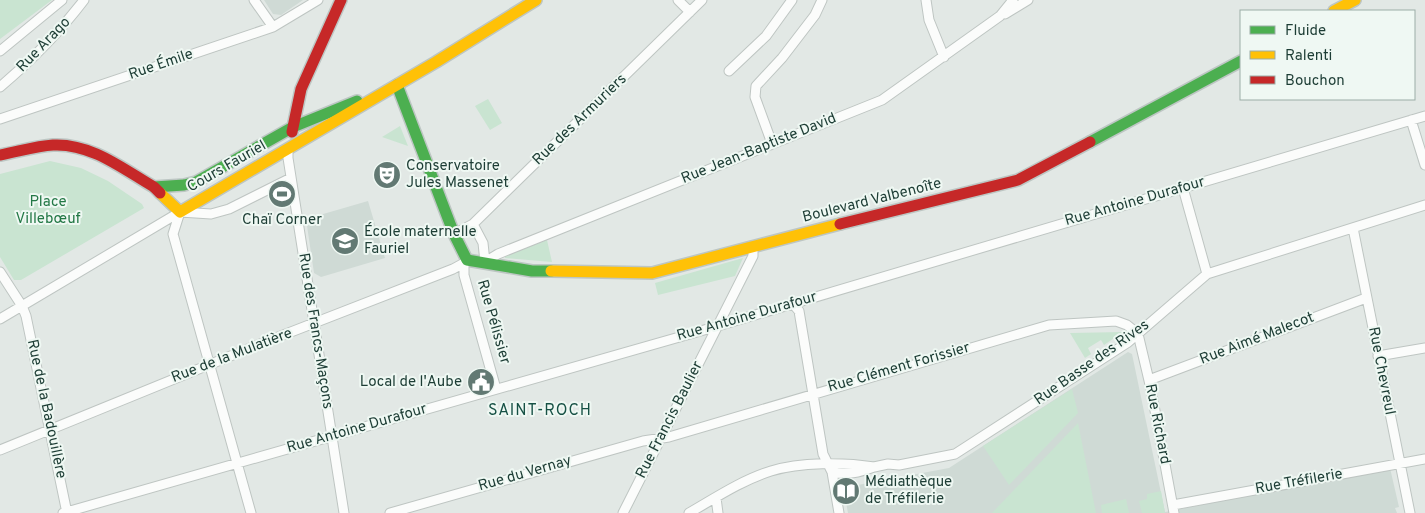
<svg xmlns="http://www.w3.org/2000/svg" width="1425" height="513" font-family="Overpass,sans-serif">
	<rect width="100%" height="100%" fill="#e2e8e5"/>
	<!-- built -->
	<path fill="#cfdad5" d="M264,0H303L281,15L273,14Z
		M368,201L385,258L321,277L314,273L306,219Z
		M1128,352L1132,354L1165,512L1390,468L1399,507L1395,508L1397,513H848L844,492L847,487L949,468Z"/>
	<!-- green -->
	<path fill="#c9e4d1" d="M0,0H52L0,39Z
		M488,99L502,123L490,130L475,106Z
		M400,126L408,146L382,137Z
		M50,161L81,168L108,181L142,204L144,208L21,280H14L0,257V174Z
		M547,240L552,262L505,258V256Z
		M743,258L735,276L658,295L655,283Z
		M1123,332L1104,345L1101,340L1088,348L1091,354L1085,358L1070,333Z
		M1072,389L1078,413L1009,485L983,446Z
		M1078,423L1096,513H992Z
		M1161,491L1165,513H1142L1139,501L1147,499V494Z
		M1126,499L1129,513H1102L1101,505Z"/>
	<g fill="none" stroke-linecap="round" stroke-linejoin="round">
		<!-- street casing -->
		<g stroke="#bec5c2" stroke-width="11">
			<path id="street" d="M254,0L273,27
				M678,0L690,12
				M926,0L929,20L944,57
				M1005,14L1028,0
				M0,51L62,0
				M729,71L766,36L792,0
				M0,87C32,60 59,33 84,0
				M0,119L273,27L318,0
				M1411,120L1425,165
				M770,145V138L755,97L756,86L782,58L815,15L822,0
				M288,149V158L344,513
				M1183,188L1207,274
				M180,212L173,234L251,513
				M180,212L211,214L229,209L291,178
				M473,224L483,243L485,262L498,254L882,100L1000,16L1013,0
				M1353,228L1410,513
				M454,234L473,224L702,0
				M467,260L464,263V275L496,389
				M0,272L22,306L26,316L67,513
				M793,304L799,311L823,454L832,472L839,513
				M0,319L180,212
				M1378,356L1425,348
				M1149,380L1366,298
				M0,450L260,344L453,269L464,263
				M874,467L888,464L899,465L955,454L1127,343L1207,274L1425,205
				M716,498L718,513
				M1173,505L1425,459
				M63,513L718,326L1425,116
				M390,513L643,441L669,437L1049,325L1116,321L1127,325L1138,334L1151,389L1174,513
				M623,513L753,256V249L750,247
				M689,513C715,498 742,480 771,471C800,462 844,462 874,467C860,472 846,476 832,472"/>
		</g>
		<!-- fast casing -->
		<g stroke="#bdc6c3" stroke-width="14">
			<path id="fast" d="M397,85L454,234L467,260L532,271H551
				M1090,142L1241,61
				M154,187L184,185L196,182L293,127L357,101"/>
		</g>
		<!-- slow casing -->
		<g stroke="#bdc6c3" stroke-width="14">
			<path id="slow" d="M1334,11L1355,0
				M160,193L180,212L436,62L536,0
				M551,271L652,273L840,224"/>
		</g>
		<!-- jam casing -->
		<g stroke="#bdc6c3" stroke-width="14">
			<path id="jam" d="M292,132L301,89L341,0
				M0,155C17,152 36,146 53,145C91,143 123,169 154,187L160,193
				M840,224L1018,180L1090,142"/>
		</g>
		<!-- street -->
		<use href="#street" stroke="#fbfcfb" stroke-width="9"/>
		<!-- fast -->
		<use href="#fast" stroke="#4caf50" stroke-width="11"/>
		<!-- slow -->
		<use href="#slow" stroke="#ffc107" stroke-width="11"/>
		<!-- jam -->
		<use href="#jam" stroke="#c62828" stroke-width="11"/>
	</g>
	<!-- icons -->
	<defs>
		<g id="theatre-disc" transform="scale(1.4375)"><circle r="9.5" fill="#627973" stroke="#eff8f3"/><path d="M-5-5.5Q0-4 5-5.5V0Q5 5 0 6Q-5 5-5 0ZM-3.3-2.5H-1v1.5H-3.3ZM1-2.5H3.3v1.5H1ZM-2.8 1Q0 5.5 2.8 1Z" fill="#fff"/></g>
		<g id="stadium-disc" transform="scale(1.4375)"><circle r="9.5" fill="#627973" stroke="#eff8f3"/><path d="M0-5a6.5 5 0 1 0 0 10a6.5 5 0 1 0 0-10ZM-3.5-1.8h7v3.6h-7Z" fill="#fff"/></g>
		<g id="school-disc" transform="scale(1.4375)"><circle r="9.5" fill="#627973" stroke="#eff8f3"/><path d="M0-5L7-2L0 1L-7-2ZM-4 1L0 2.5L4 1V4Q0 6-4 4Z" fill="#fff"/></g>
		<g id="civic-disc" transform="scale(1.4375)"><circle r="9.5" fill="#627973" stroke="#eff8f3"/><path d="M-.6-6.5H3V-4.5H.6V-3L4-1V1h2V6H-6V1h2V-1L-.6-3ZM-1.2 2.5V6h2.4V2.5Z" fill="#fff"/></g>
		<g id="library-disc" transform="scale(1.4375)"><circle r="9.5" fill="#627973" stroke="#eff8f3"/><path d="M-6-4Q-3-5.5-.7-3.5V5Q-3 3-6 4ZM6-4Q3-5.5 .7-3.5V5Q3 3 6 4Z" fill="#fff"/></g>
	</defs>
	<g fill-rule="evenodd">
		<use href="#theatre-disc" x="387" y="175"/>
		<use href="#stadium-disc" x="282" y="194"/>
		<use href="#school-disc" x="345" y="241"/>
		<use href="#civic-disc" x="481" y="382"/>
		<use href="#library-disc" x="846" y="491"/>
	</g>
	<g text-anchor="middle" dominant-baseline="central" stroke-width="4" stroke-linejoin="round" paint-order="stroke">
		<!-- street labels -->
		<g font-size="15" fill="#1d3d35" stroke="#eff8f3">
			<text transform="translate(44 45) rotate(-46)">Rue Arago</text>
			<text transform="translate(161 65) rotate(-19)">Rue Émile</text>
			<text transform="translate(580 120) rotate(-44)">Rue des Armuriers</text>
			<text transform="translate(759 149) rotate(-22)">Rue Jean-Baptiste David</text>
			<text transform="translate(227 167) rotate(-30)">Cours Fauriel</text>
			<text transform="translate(872 201) rotate(-14)">Boulevard Valbenoîte</text>
			<text transform="translate(1135 202) rotate(-16)">Rue Antoine Durafour</text>
			<text transform="translate(747 317) rotate(-16)">Rue Antoine Durafour</text>
			<text transform="translate(493 322) rotate(74)">Rue Pélissier</text>
			<text transform="translate(315 331) rotate(81)">Rue des Francs-Maçons</text>
			<text transform="translate(1257 339) rotate(-21)">Rue Aimé Malecot</text>
			<text transform="translate(232 356) rotate(-21)">Rue de la Mulatière</text>
			<text transform="translate(1092 363) rotate(-35)">Rue Basse des Rives</text>
			<text transform="translate(899 368) rotate(-16)">Rue Clément Forissier</text>
			<text transform="translate(1381 371) rotate(79)">Rue Chevreul</text>
			<text transform="translate(46 409) rotate(78)">Rue de la Badouillère</text>
			<text transform="translate(670 420) rotate(-63)">Rue Francis Baulier</text>
			<text transform="translate(1157 424) rotate(79)">Rue Richard</text>
			<text transform="translate(357 429) rotate(-16)">Rue Antoine Durafour</text>
			<text transform="translate(525 474) rotate(-16)">Rue du Vernay</text>
			<text transform="translate(1299 482) rotate(-10)">Rue Tréfilerie</text>
		</g>
		<!-- poi labels -->
		<g font-size="15" fill="#1d3d35" stroke="#eff8f3" text-anchor="start">
			<text x="406" y="166">Conservatoire<tspan x="406" dy="17">Jules Massenet</tspan></text>
			<text x="282" y="220" text-anchor="middle">Chaï Corner</text>
			<text x="364" y="232">École maternelle<tspan x="364" dy="17">Fauriel</tspan></text>
			<text x="462" y="382" text-anchor="end">Local de l'Aube</text>
			<text x="865" y="482">Médiathèque<tspan x="865" dy="17">de Tréfilerie</tspan></text>
		</g>
		<!-- park labels -->
		<g font-size="15" fill="#237846" stroke="#eff8f3">
			<text x="48" y="202">Place<tspan x="48" dy="17">Villebœuf</tspan></text>
		</g>
		<!-- neighbourhood labels -->
		<g font-size="16" letter-spacing="1" fill="#175145" stroke="#eff8f3">
			<text x="540" y="411">SAINT-ROCH</text>
		</g>
	</g>
	<!-- legend -->
	<rect x="1240" y="10" width="175" height="90" fill="#eff8f3" stroke="#9bada7"/>
	<rect x="1250" y="26" width="25" height="8" fill="#4caf50" stroke="#9bada7"/>
	<text x="1285" y="35" font-size="15" fill="#1d3d35">Fluide</text>
	<rect x="1250" y="51" width="25" height="8" fill="#ffc107" stroke="#9bada7"/>
	<text x="1285" y="60" font-size="15" fill="#1d3d35">Ralenti</text>
	<rect x="1250" y="76" width="25" height="8" fill="#c62828" stroke="#9bada7"/>
	<text x="1285" y="85" font-size="15" fill="#1d3d35">Bouchon</text>
</svg>
